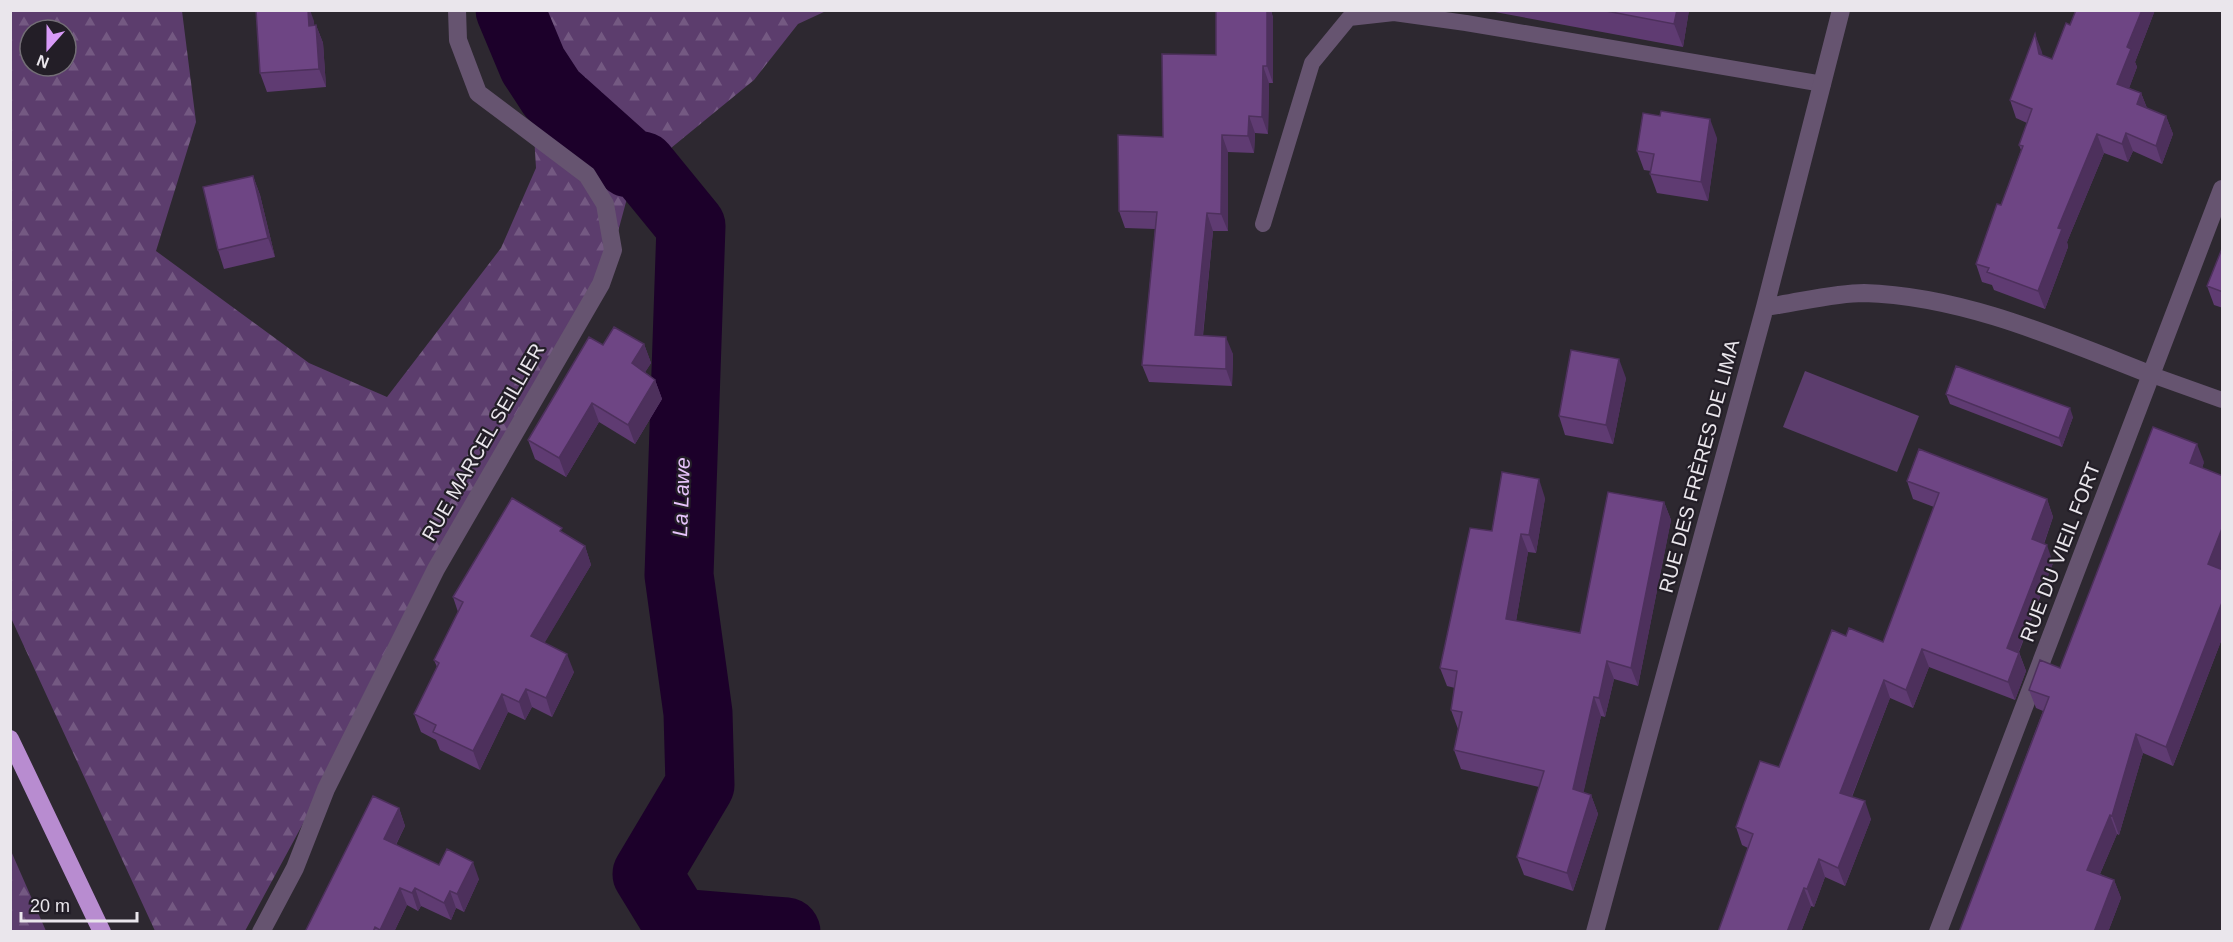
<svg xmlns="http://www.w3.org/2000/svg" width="2233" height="942" font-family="Arial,sans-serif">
	<defs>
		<pattern id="forest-firs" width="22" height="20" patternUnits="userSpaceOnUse" patternTransform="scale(1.5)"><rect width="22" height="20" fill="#5c3d6d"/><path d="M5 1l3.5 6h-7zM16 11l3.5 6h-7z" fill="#745982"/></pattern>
	</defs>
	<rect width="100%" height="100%" fill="#2d2830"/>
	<!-- forest -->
	<path fill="url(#forest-firs)" fill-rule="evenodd" d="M10,11H182L196,122L156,251L309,363L387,397L501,248L536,168L534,135L552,94L533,65L510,11H826L798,24L754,80L632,180L613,250L245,931H155L11,618ZM30,30H66V66H30Z
		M10,851H11L46,931H11Z"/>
	<!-- park -->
	<path fill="#5c3d6d" d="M1805,371L1919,416L1897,472L1783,427Z"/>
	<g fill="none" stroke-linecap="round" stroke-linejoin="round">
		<!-- river -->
		<path stroke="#1c002a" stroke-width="69" d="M510,10L533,65L552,94L629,163L642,166L691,226L679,575L698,713L700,785L647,874L677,923L786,932"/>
		<!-- lane -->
		<path stroke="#665470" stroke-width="16" d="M1263,224L1312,63L1349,18L1394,13L1466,23L1823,84
			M2152,375L2222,400"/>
		<!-- street -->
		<path stroke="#665470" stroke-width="18" d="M1765,307C1797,303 1833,293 1864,293C1964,296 2060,339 2152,375
			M261,932L295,868L326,789L436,569L601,284L613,250L605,204L587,175L478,93L458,40L457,10
			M1595,932L1765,307L1841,10
			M1938,932L2222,189"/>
		<!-- highway -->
		<path stroke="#b88cd0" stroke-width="18" d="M10,739L102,932"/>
	</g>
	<!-- wall -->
	<path fill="#5f3b72" d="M1216,10H1271L1273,18V83H1269L1268,134L1255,133L1254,153L1228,152V231H1213L1203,336L1233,354L1232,386L1149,382L1142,365L1155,229L1125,228L1119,211L1163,137L1216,55Z
		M1484,10H1689L1683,47Z
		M2076,10H2155L2135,62L2137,67L2129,88L2141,93L2147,108L2166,116L2173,134L2162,164L2133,151L2128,162L2104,153L2067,242L2068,247L2045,309L1994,290L1992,285L1982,282L1976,264L2001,205L2021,150L2019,145L2027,123L2016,118L2010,100L2035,34L2042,55L2052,59L2070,25Z
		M314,21V25H316L323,43L326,87L267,92L260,73Z
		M1717,138L1708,201L1657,193L1650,174L1651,171L1644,170L1637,151Z
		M253,176L260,195L275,257L224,269L218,250Z
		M2223,246V308L2214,305L2207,286Z
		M644,344L651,363L645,372L655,380L662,399L635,444L599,422L566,477L535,459L528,440L603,345Z
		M1626,378L1613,444L1565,435L1559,416Z
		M1946,394L2073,417L2062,447L1950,404Z
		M2204,462L2202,468L2223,476V562L2220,569L2223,570V636L2173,766L2143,753L2119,835L2117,834L2100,874L2114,880L2121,898L2108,932H1959L2043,711L2036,708L2029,690L2060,668Z
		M1907,481L2047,499L2053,517L2044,544L2053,563L2019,652L2026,671L2015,700L1929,667L1913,708L1890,698L1852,797L1871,819L1845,886L1825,877L1814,907L1811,906L1801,932H1718L1748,848L1742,845L1736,827L1779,767L1846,636L1883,642L1934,507L1913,499Z
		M1545,498L1536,553L1528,552L1516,621L1580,633L1664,502L1671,520L1638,686L1614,679L1605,717L1601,716L1583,793L1591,795L1598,814L1573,891L1524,875L1517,857L1539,787L1461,769L1454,750L1458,729L1451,710L1455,688L1447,686L1440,668L1492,531Z
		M564,533L585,546L591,565L544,643L574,672L552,717L532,707L525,720L508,712L480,770L440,750L436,740L421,732L414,714L437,667L434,660L458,612L453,597Z
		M399,808L405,826L396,845L439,865L479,879L464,912L456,908L451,920L421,906L418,911L407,905L394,932H305Z"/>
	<!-- shaded-wall -->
	<path fill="#4d305c" d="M308,10H310L314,21L315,44L309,26Z
		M1267,10H1271L1273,18V83L1267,66Z
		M1677,10H1689L1683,47L1674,24Z
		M2142,10H2155L2135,62L2137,67L2124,102L2117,84L2127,47Z
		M316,25L323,43L326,87L319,69Z
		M2035,34L2042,52L2045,72L2039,54Z
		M1263,66L1269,83L1268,134L1262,117Z
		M2141,93L2148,111L2137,104Z
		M1249,116L1255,133L1254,153L1248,136Z
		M2166,116L2173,134L2162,164L2156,146Z
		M1710,119L1717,138L1708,201L1701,182Z
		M2126,133L2133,151L2128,162L2122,144Z
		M2097,134L2104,153L2067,242L2068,247L2045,309L2038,291L2058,228Z
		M1222,135L1228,152V231L1221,214Z
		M253,176L260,195L275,257L268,238Z
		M1207,213L1213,231L1201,352L1195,335Z
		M1226,337L1233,354L1232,386L1226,369Z
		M644,344L651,363L639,382L632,363Z
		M1619,359L1626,378L1613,444L1606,425Z
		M655,380L662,399L635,444L628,425Z
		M592,403L599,422L566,477L559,458Z
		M2070,408L2073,417L2062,447L2059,438Z
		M2197,444L2204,462L2197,482L2190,463Z
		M1539,479L1545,498L1536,553L1529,535Z
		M2047,499L2053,517L2039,557L2032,539Z
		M1664,502L1671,520L1638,686L1631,668Z
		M2223,526V562L2215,582L2208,564Z
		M1521,534L1528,552L1513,638L1506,619Z
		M2047,545L2053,563L2013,666L2007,648Z
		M585,546L591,565L538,654L531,636Z
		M2223,600V636L2173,766L2166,747Z
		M1922,649L1929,667L1913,708L1906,690Z
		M2019,653L2026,671L2015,700L2008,682Z
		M567,654L574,672L552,717L546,698Z
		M1607,661L1614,679L1605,717L1599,698Z
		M1884,680L1890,698L1846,811L1840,793Z
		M526,689L532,707L525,720L519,702Z
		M502,694L508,712L480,770L473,751Z
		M1594,697L1601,716L1580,808L1573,789Z
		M2136,734L2143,753L2119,835L2112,816Z
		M1591,795L1598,814L1573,891L1567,873Z
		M1865,801L1871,819L1845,886L1838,868Z
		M399,808L405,826L390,856L384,839Z
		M2110,815L2117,834L2094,888L2087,870Z
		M1819,859L1825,877L1814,907L1807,889Z
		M473,862L479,879L464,912L457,894Z
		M2114,880L2121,898L2108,932H2094Z
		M400,888L407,905L394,932H380V930Z
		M415,888L421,906L418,911L412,893Z
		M1804,888L1811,906L1801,932H1787Z
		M450,891L456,908L451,920L444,903Z"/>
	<!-- building -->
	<path fill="#6e4584" stroke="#4d305c" stroke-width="1.5" d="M256,10H308L309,26L316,25L319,69L260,73Z
		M1216,10H1267V66H1263L1262,117L1249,116L1248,136L1222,135L1221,214L1207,213L1195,335L1226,337V369L1142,365L1157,212L1119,211L1118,135L1163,137L1162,54L1216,55Z
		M1601,10H1677L1674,24Z
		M2076,10H2142L2127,47L2131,49L2117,84L2141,93L2137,104L2166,116L2156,146L2126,133L2122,144L2097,134L2058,228L2062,229L2038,291L1987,272L1989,268L1976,264L1997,204L2001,205L2023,146L2019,145L2032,109L2010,100L2035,34L2039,54L2052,59L2066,23L2070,25Z
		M1661,111L1710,119L1701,182L1650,174L1654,154L1637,151L1643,113L1660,116Z
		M253,176L268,238L218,250L203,187Z
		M2223,246V292L2207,286Z
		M614,327L644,344L632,363L655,380L628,425L592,403L559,458L528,440L589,337L603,345Z
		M1571,350L1619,359L1606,425L1559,416Z
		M1956,366L2070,408L2059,438L1946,394Z
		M2153,427L2197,444L2190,463L2223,476V526L2208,564L2223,570V600L2166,747L2136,734L2112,816L2110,815L2087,870L2114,880L2094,932H1959L2049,697L2029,690L2040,660L2060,668Z
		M1919,449L2047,499L2032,539L2047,545L2007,648L2019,653L2008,682L1922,649L1906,690L1884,680L1840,793L1865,801L1838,868L1819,859L1807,889L1804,888L1787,932H1718L1753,834L1736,827L1744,804L1760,761L1779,767L1832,630L1846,636L1849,628L1883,642L1939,493L1907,481Z
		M1502,472L1539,479L1529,535L1521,534L1506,619L1580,633L1608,492L1664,502L1631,668L1607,661L1599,698L1594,697L1573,789L1591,795L1567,873L1517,857L1544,771L1454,750L1462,712L1451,710L1457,671L1440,668L1470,528L1492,531Z
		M512,498L562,528L560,531L585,546L531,636L567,654L546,698L526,689L519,702L502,694L473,751L433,732L436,725L414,714L439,663L434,660L463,602L453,597Z
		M373,796L399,808L384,839L439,865L447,849L473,862L457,894L450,891L444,903L415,888L412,893L400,888L380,930L375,927L373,932H305Z"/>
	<g text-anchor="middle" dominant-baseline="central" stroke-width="4.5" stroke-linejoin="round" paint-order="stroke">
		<!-- street labels -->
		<g font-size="20" fill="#eae6ec" stroke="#231e27">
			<text transform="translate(483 442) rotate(-60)">RUE MARCEL SEILLIER</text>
			<text transform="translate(1699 466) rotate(-75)">RUE DES FRÈRES DE LIMA</text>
			<text transform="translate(2060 552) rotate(-69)">RUE DU VIEIL FORT</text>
		</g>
		<!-- water labels -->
		<g font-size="21" font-style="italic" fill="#e7c4fb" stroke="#231e27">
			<text transform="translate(681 497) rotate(-88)">La Lawe</text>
		</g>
	</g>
	<!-- border -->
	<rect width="2233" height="942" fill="none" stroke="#eae6ec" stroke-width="24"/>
	<!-- north arrow -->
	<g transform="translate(48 48) rotate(201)"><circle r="28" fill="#231e27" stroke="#736e76" stroke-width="1.5"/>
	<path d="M0-4.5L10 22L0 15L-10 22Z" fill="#d89bf8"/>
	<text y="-9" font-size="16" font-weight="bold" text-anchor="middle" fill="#eae6ec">N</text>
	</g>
	<!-- scale -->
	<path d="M21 912v9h116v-9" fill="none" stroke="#eae6ec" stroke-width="3"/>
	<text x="30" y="912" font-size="18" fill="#eae6ec" stroke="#231e27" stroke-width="4.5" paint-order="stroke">20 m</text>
</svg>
